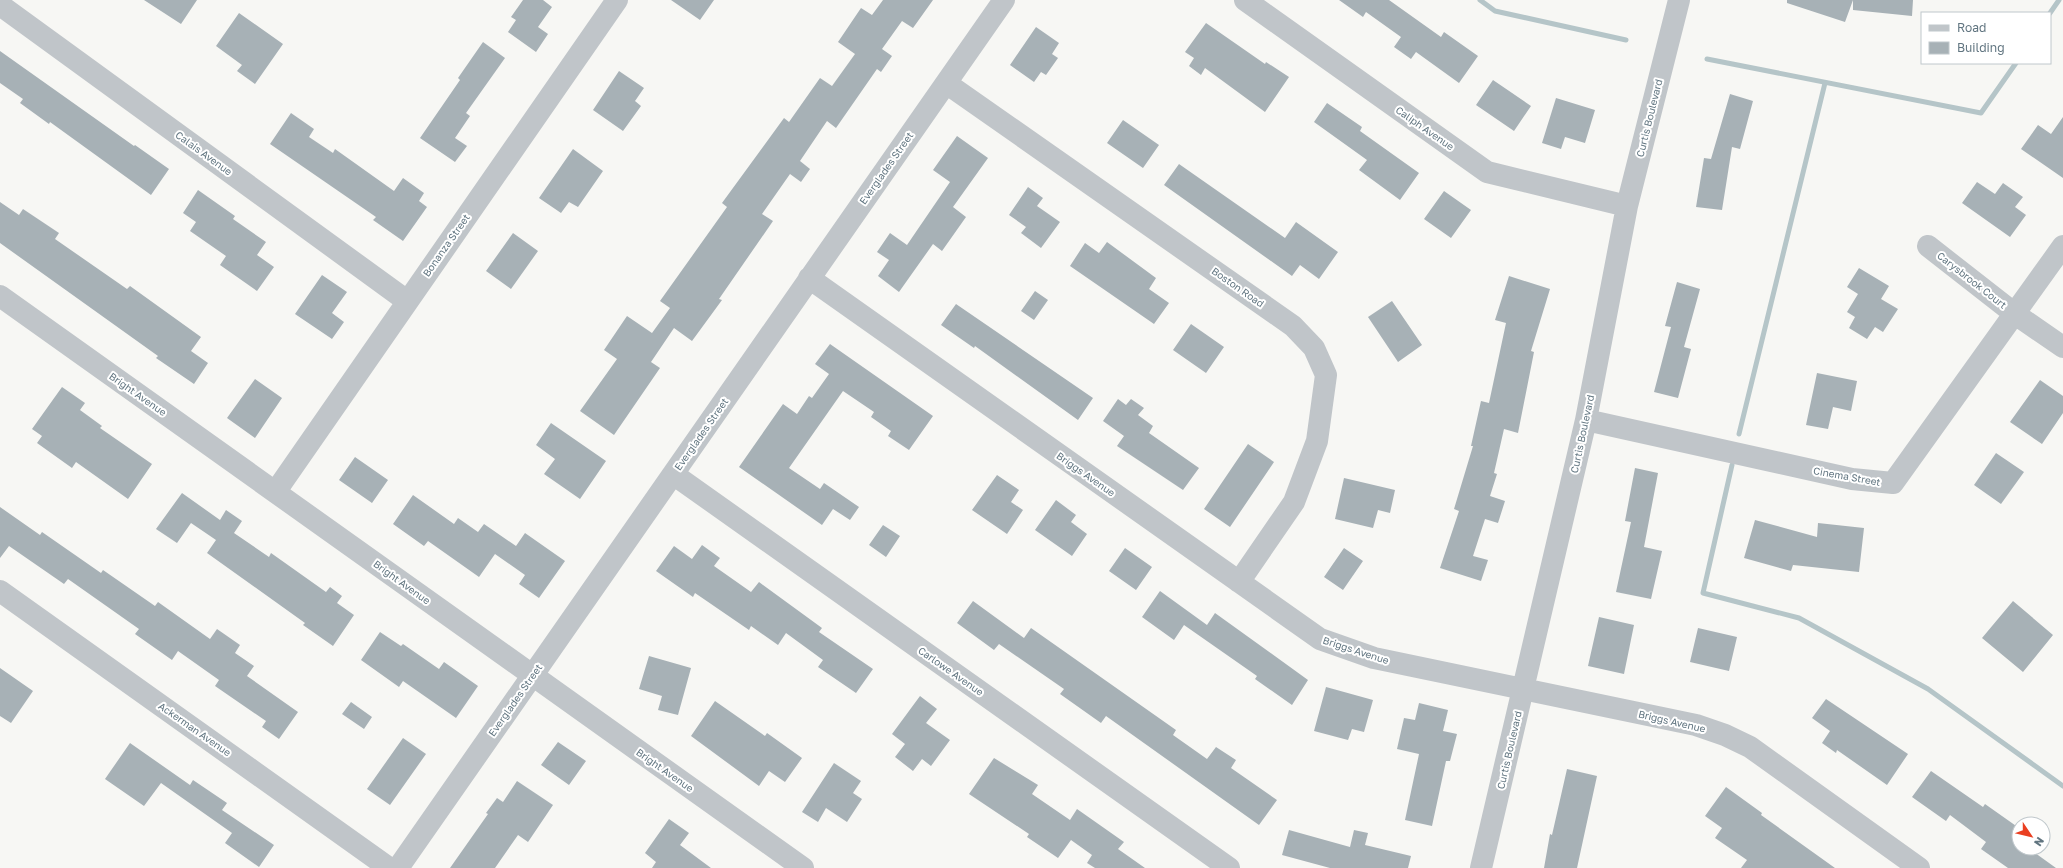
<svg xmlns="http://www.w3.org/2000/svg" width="2063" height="868" font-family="'Golos Text',sans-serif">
	<rect width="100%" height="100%" fill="#f7f7f4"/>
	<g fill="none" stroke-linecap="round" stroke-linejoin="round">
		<!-- stream -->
		<path stroke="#b5c5c8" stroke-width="5" d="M1480,0L1495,11L1626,40
			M2050,13L2059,0
			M1707,59L1981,113L2016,63
			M1739,434L1825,83
			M1732,465L1703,593L1799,618L1928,689L2063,786"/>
	</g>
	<!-- building -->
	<path fill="#a7b1b6" d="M144,0H197L181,24Z
		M523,0H543L552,7L538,27L548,34L536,52L508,32L516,20L511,17Z
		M671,0H714L700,20Z
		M883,0H933L913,28L902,21L882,49L892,56L881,72L877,69L836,128L827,121L800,161L810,169L801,182L790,174L762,214L773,221L719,299L722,300L692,341L674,328L651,362L660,368L614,435L580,411L617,359L604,350L627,316L652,333L670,308L660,301L727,207L722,203L784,118L789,122L820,78L832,86L855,54L838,42L861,8L872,15Z
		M1339,0H1389L1441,37L1444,32L1478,56L1459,83L1416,52L1411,59L1394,47L1401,37L1366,12L1363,17Z
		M1787,0H1853L1845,22L1787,3Z
		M1853,0H1913L1912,16L1853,10Z
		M239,13L283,44L255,84L237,71L242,65L216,46Z
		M1206,23L1265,64L1266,62L1289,77L1265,112L1205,68L1201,75L1189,66L1194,58L1185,52Z
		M1036,27L1059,43L1052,54L1058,58L1046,75L1041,72L1034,82L1010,65Z
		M483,42L505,58L466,113L470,116L455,138L467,146L455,162L420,138L460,80L458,78Z
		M0,51L134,146L135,145L169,169L151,195L50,122L49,124L20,103L23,99L0,83Z
		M619,71L644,88L635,101L641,106L623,131L593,110Z
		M1493,80L1531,106L1514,131L1476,105Z
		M1730,94L1753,101L1740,149L1732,147L1722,210L1696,207L1704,158L1711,159Z
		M1556,98L1595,110L1585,143L1565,137L1561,149L1542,143Z
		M1327,103L1362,127L1360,131L1419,173L1400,200L1359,170L1367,160L1314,122Z
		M291,113L314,129L309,137L333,153L335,149L394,191L403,178L424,193L419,201L427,207L403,241L373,220L376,217L270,144Z
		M2063,117V178L2021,149L2038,125L2051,134Z
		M1123,120L1159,145L1143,168L1107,143Z
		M957,136L988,158L953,207L966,217L942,251L933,244L899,292L878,276L889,260L877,252L890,233L907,245L950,182L933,170Z
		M573,149L603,171L578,207L569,202L561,213L539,198Z
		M1179,164L1285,238L1296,222L1338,252L1319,279L1300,265L1292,276L1164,185Z
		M1977,182L1995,194L2003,183L2023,197L2015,207L2026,215L2010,237L1962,203Z
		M1028,187L1043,198L1037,206L1060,222L1041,248L1021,233L1026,227L1009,215Z
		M198,190L235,216L233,219L266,242L257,255L274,267L257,291L220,265L226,256L190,231L196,222L183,213Z
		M1444,191L1471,210L1451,238L1424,219Z
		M0,202L19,215L23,209L59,233L55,239L127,289L130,286L201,337L191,351L208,363L194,384L156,358L158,356L0,243Z
		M513,233L538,251L511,289L486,271Z
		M1107,242L1156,278L1149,289L1169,303L1154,324L1070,266L1085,243L1099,253Z
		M1859,268L1889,286L1881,299L1898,309L1883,332L1875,327L1867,339L1849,328L1855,317L1847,312L1858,294L1847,287Z
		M322,275L347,292L332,313L344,322L332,339L295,314Z
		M1509,276L1550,289L1531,351L1534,352L1518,433L1504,429L1494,473L1497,474L1490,496L1505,501L1498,523L1485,519L1473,556L1488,560L1481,581L1440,568L1459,511L1454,509L1473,446H1471L1481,401L1489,403L1506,323L1495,320Z
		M1677,282L1700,289L1684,347L1691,349L1678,398L1654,392L1671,327L1665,326Z
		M1035,291L1048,300L1034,320L1021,311Z
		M1392,301L1422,345L1398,362L1368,317Z
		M956,304L1093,398L1078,420L975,346L974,348L941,325Z
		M1191,324L1224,347L1206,373L1173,350Z
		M830,344L933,416L909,450L888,436L891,431L871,417L874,412L843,391L789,468L820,489L824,483L859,507L850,520L833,509L822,525L739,467L783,404L797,414L809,396L812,398L829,374L815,364Z
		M1817,373L1857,381L1851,411L1833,407L1828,429L1806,425Z
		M255,379L282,398L255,438L227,418Z
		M2040,380L2063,396V413L2042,444L2010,422Z
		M62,387L85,403L80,410L102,426L100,428L152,464L128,499L76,462L72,468L37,443L42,436L32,429Z
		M1118,399L1126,405L1131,399L1144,408L1138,415L1153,426L1149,433L1199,468L1183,490L1117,446L1124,436L1103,421Z
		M551,423L606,461L580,499L544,474L555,459L536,445Z
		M1248,444L1274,462L1230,527L1204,509Z
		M1996,453L2024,472L2001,504L1974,485Z
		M355,457L388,480L372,503L339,480Z
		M1635,468L1658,473L1644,547L1662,551L1651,599L1616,592L1631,522L1625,521Z
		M997,475L1019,490L1011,502L1023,510L1007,534L972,510Z
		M1344,478L1395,490L1390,513L1378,510L1373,528L1335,519Z
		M182,493L220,520L226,510L242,521L234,533L269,557L271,553L326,592L330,587L342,596L337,603L354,615L333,646L303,625L305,623L207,553L216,540L191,523L177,543L156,529Z
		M413,495L454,524L458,518L478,532L484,524L516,546L525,533L565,561L539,598L519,584L525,575L495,554L479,577L428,541L424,546L393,524Z
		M1056,500L1076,515L1071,522L1087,534L1072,556L1035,530Z
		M0,507L40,535L42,532L101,573L103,570L155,606L158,602L210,639L217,629L240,645L235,653L254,666L247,676L298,712L279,739L262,727L266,721L215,686L219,680L178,651L172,660L135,634L139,629L68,579L64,584L9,546L0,558Z
		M1755,520L1817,537L1818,523L1864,528L1859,572L1793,565L1791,571L1744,558Z
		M883,525L900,536L886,557L869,545Z
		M702,545L720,558L714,566L751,592L759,582L822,628L819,632L873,669L856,693L818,667L823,660L786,633L778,645L751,626L749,630L695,593L693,597L656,571L674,546L692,559Z
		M1125,548L1152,567L1136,590L1109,571Z
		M1344,548L1363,561L1343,590L1324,577Z
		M1160,591L1207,625L1215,613L1308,680L1292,705L1255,679L1257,676L1184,625L1174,640L1142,617Z
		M973,601L1024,638L1031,628L1176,730L1173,735L1207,759L1216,747L1236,760L1231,768L1277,800L1259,825L1106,716L1101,723L1060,694L1064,689L999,644L994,650L957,623Z
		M2013,601L2053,635L2023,672L1982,638Z
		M1599,617L1634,625L1624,674L1588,666Z
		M1698,628L1737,637L1729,671L1690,662Z
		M380,632L401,646L403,644L439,669L444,662L478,686L456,718L403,681L399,687L361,660Z
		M649,656L691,668L678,715L658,710L662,696L639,689Z
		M0,668L33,691L11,723L0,716Z
		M1326,687L1373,700L1364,732L1352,729L1348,740L1314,731Z
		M920,696L937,709L926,723L950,740L931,766L922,759L913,771L895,757L905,744L892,734Z
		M1826,699L1908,754L1887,785L1837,750L1836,753L1822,743L1830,731L1812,718Z
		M715,701L765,736L767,733L802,758L785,782L769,771L759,786L691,736Z
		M351,702L372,717L364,729L342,714Z
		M1419,703L1448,710L1443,731L1457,734L1450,761H1446L1432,826L1405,820L1419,754L1397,749L1404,718L1415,720Z
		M403,738L426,754L390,805L367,789Z
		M558,742L586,761L569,785L541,765Z
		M130,743L190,785L193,780L227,803L222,810L274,845L259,867L225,843L232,833L161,783L144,806L105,779Z
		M994,758L1038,785L1032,794L1070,820L1077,809L1124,842L1118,849L1145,868H1095L1087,863L1092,855L1071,840L1058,858L1027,837L1029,834L969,794Z
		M834,763L861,781L853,793L862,799L847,822L826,808L818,822L802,812Z
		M1567,769L1597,776L1577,868H1544L1550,834L1552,835Z
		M1931,771L1983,807L1985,804L2019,828V848H2028L2056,868H2008L1981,849L1986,842L1950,815L1946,821L1912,797Z
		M517,781L553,805L528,842L518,835L495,868H450L488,814L486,813L497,798L503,802Z
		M1726,787L1762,813L1761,815L1835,868H1741L1747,860L1715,838L1722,828L1705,816Z
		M669,819L689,833L680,845L711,868H652L656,862L645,853Z
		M1289,830L1350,847L1354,830L1368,833L1365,845L1411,856L1408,868H1330L1282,855Z"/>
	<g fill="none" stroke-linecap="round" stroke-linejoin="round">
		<!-- minor -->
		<path stroke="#c0c5c9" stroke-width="22" d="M1245,0L1487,172L1627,206
			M0,5L407,301
			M946,83L1293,326L1314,348L1326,375L1317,441L1294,502L1239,582
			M1928,246L2015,314L2063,347
			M809,278L1320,639L1374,658L1696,725L1725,735L1750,747L1919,868
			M0,296L803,868
			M1586,420L1852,479L1893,483L2063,246
			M673,474L1229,868
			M276,491L617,0
			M0,591L389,868
			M398,868L1004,0
			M1481,868L1586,420L1627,206L1679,0"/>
	</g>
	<g text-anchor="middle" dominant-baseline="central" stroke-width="4" stroke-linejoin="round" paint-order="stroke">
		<!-- street labels -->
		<g font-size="10" fill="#617580" stroke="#fff">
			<text transform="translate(1649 118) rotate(-76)">Curtis Boulevard</text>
			<text transform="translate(1425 128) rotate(35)">Caliph Avenue</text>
			<text transform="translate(204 153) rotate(36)">Calais Avenue</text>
			<text transform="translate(886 168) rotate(-55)">Everglades Street</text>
			<text transform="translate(446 245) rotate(-55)">Bonanza Street</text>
			<text transform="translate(1972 280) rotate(38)">Carysbrook Court</text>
			<text transform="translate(1238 287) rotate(35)">Boston Road</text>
			<text transform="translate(138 394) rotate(35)">Bright Avenue</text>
			<text transform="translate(701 434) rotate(-55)">Everglades Street</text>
			<text transform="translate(1582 434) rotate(-78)">Curtis Boulevard</text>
			<text transform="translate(1086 474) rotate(35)">Briggs Avenue</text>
			<text transform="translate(1847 476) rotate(10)">Cinema Street</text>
			<text transform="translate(402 582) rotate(36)">Bright Avenue</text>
			<text transform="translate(1356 650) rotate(18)">Briggs Avenue</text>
			<text transform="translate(951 671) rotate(35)">Carlowe Avenue</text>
			<text transform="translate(515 700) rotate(-55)">Everglades Street</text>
			<text transform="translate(1672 721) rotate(13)">Briggs Avenue</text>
			<text transform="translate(195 729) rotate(35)">Ackerman Avenue</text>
			<text transform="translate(1509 750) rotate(-77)">Curtis Boulevard</text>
			<text transform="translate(665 770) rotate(35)">Bright Avenue</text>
		</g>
	</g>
	<!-- legend -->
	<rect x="1921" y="12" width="130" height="52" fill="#ffffff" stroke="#c0c8cc"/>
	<rect x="1929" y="25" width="20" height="6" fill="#c0c5c9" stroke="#c0c8cc"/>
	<text x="1957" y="32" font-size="12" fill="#617580">Road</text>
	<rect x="1929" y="42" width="20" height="12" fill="#a7b1b6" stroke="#c0c8cc"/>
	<text x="1957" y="52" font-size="12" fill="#617580">Building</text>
	<!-- north arrow -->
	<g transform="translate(2031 836) rotate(125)"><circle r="19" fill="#ffffff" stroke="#c0c8cc"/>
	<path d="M0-3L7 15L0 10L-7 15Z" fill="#ea3f21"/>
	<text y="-6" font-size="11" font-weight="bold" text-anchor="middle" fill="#617580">N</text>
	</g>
</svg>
